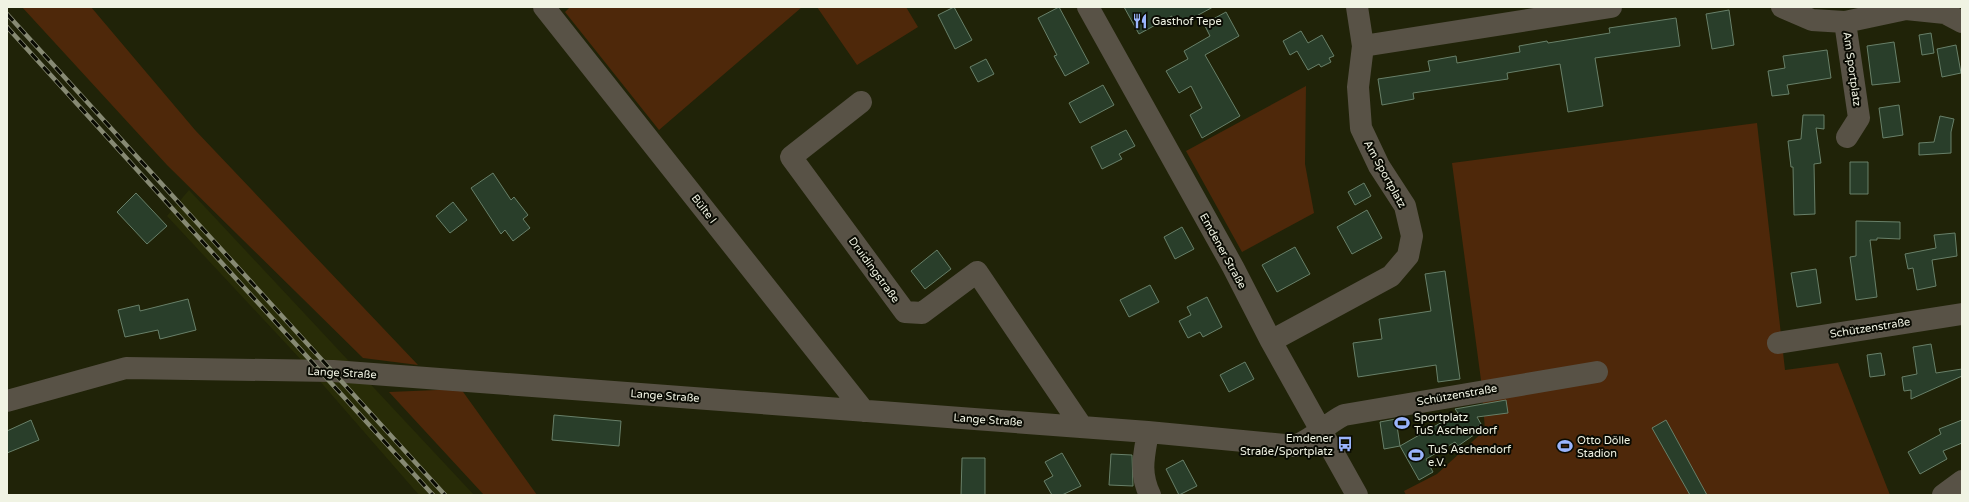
<svg xmlns="http://www.w3.org/2000/svg" width="1969" height="502" font-family="'Varela Round',sans-serif">
	<rect width="100%" height="100%" fill="#202308"/>
	<!-- built -->
	<path fill="#282c07" d="M189,190L474,495H419L304,363L167,216Z"/>
	<!-- green -->
	<path fill="#4e280a" d="M22,7H91L195,130L418,365L363,358L167,165Z
		M570,7H802L659,130L565,12Z
		M817,7H906L918,27L857,65Z
		M1306,86L1305,164L1314,213L1242,252L1186,151Z
		M1757,123L1785,370L1838,363L1890,495H1406L1404,491L1437,474L1485,430L1481,380L1452,163Z
		M461,389L537,495H484L389,392Z"/>
	<!-- building -->
	<path fill="#293e2a" stroke="#688069" d="M954,7L972,40L955,49L938,15Z
		M1059,7L1089,63L1065,76L1054,56L1057,55L1038,18Z
		M1124,7H1213L1178,26L1172,16L1139,34Z
		M1729,10L1734,45L1712,49L1706,14Z
		M1226,12L1239,36L1205,55L1240,116L1202,138L1190,115L1202,108L1191,86L1179,93L1166,71L1188,59L1184,51L1210,36L1204,24Z
		M1676,18L1680,46L1595,58L1603,106L1568,112L1560,64L1507,73L1508,79L1413,93L1414,99L1382,105L1378,79L1430,71L1428,61L1456,56L1457,63L1520,52L1519,46L1547,41L1548,43L1610,33L1609,28Z
		M1301,31L1308,43L1322,35L1334,56L1329,58L1331,62L1321,67L1319,64L1308,70L1297,51L1290,55L1283,41Z
		M1931,33L1934,53L1922,55L1919,35Z
		M1894,42L1900,82L1872,85L1867,46Z
		M1956,45L1961,73L1942,77L1937,49Z
		M1827,50L1831,78L1787,85L1789,94L1772,96L1768,71L1785,68L1783,56Z
		M986,59L994,74L978,82L970,67Z
		M1103,85L1114,105L1080,123L1069,103Z
		M1899,105L1903,135L1883,138L1879,108Z
		M1803,115H1824V129L1816,128L1821,163L1814,164L1815,214L1794,215L1793,167H1791L1788,141L1801,139Z
		M1940,116L1954,119L1951,132V153L1919,155V143L1934,142Z
		M1126,130L1135,146L1119,154L1122,159L1102,169L1091,147Z
		M1850,162H1868V194H1850Z
		M493,173L511,200L514,197L528,215L523,219L530,228L513,241L505,230L501,234L471,188Z
		M1364,183L1371,196L1355,205L1348,192Z
		M136,193L167,226L147,244L117,212Z
		M453,202L467,220L450,233L436,216Z
		M1367,210L1382,238L1352,254L1337,227Z
		M1856,221L1900,222V239L1877,238V240H1870L1877,297L1856,300L1850,257L1856,256Z
		M1182,227L1194,249L1175,259L1164,237Z
		M1955,233L1957,256L1932,260L1936,286L1917,290L1913,268L1908,269L1905,254L1936,248L1934,235Z
		M1295,247L1310,274L1277,292L1262,265Z
		M937,250L951,269L925,289L911,271Z
		M1816,269L1821,303L1797,307L1791,273Z
		M1445,271L1460,379L1438,382L1436,365L1358,377L1353,343L1382,339L1379,319L1431,311L1425,274Z
		M1150,285L1159,302L1129,317L1120,300Z
		M1207,297L1222,327L1203,337L1200,332L1188,338L1179,321L1191,315L1187,307Z
		M188,299L196,330L160,339L158,330L125,337L118,310L139,305L140,311Z
		M1931,344L1936,373L1962,369V376L1911,399V390L1904,391L1902,377L1917,374L1913,347Z
		M1881,353L1885,375L1870,377L1867,355Z
		M1245,362L1254,379L1229,392L1220,375Z
		M1506,400L1508,413L1477,417L1481,424L1478,426L1481,430L1458,446L1455,442L1426,459L1433,472L1419,480L1400,446L1458,413L1455,409Z
		M554,415L621,421L619,446L552,440Z
		M1396,419L1400,446L1384,449L1380,422Z
		M31,420L39,440L7,453V431Z
		M1666,420L1707,495H1690L1652,428Z
		M1962,420V443L1943,451L1947,459L1920,474L1908,452L1941,434L1939,429Z
		M1062,453L1081,486L1062,495H1052L1044,481L1053,476L1045,462Z
		M1111,454L1132,455L1133,486L1109,485Z
		M962,458H985V495H961Z
		M1183,460L1197,486L1179,495L1166,469Z"/>
	<g fill="none" stroke-linecap="round" stroke-linejoin="round">
		<!-- minor -->
		<path stroke="#585246" stroke-width="22" d="M544,7L864,411
			M1088,7L1233,267L1271,341L1357,495
			M1357,7L1363,46
			M1782,7L1812,20L1845,22L1906,9L1945,13L1962,22
			M1845,22L1859,118L1847,137
			M861,102L791,157L905,312L922,313L977,272L1082,427
			M1271,341L1391,276L1408,256L1412,236L1405,206L1379,166L1361,128L1358,87L1363,46L1611,7
			M1778,343L1962,314
			M7,401L126,368L333,371L1148,432L1295,446C1315,438 1326,424 1344,415L1597,372
			M1148,432C1144,456 1139,472 1150,495
			M1943,495L1962,481"/>
		<!-- rail casing -->
		<g stroke="#878a74" stroke-width="4.5">
			<path id="rail" d="M7,14L445,495
				M7,27L433,495"/>
		</g>
		<!-- rail -->
		<use href="#rail" stroke="#0a0b03" stroke-width="3" stroke-dasharray="9" stroke-linecap="butt"/>
	</g>
	<!-- icons -->
	<defs>
		<g id="restaurant-bare" transform="scale(1.2)"><path d="M-5-6h1v4h1v-4h1v4h1v-4h1v5L-1.5 .5V6h-2V.5L-5-1ZM5-6V6H3V1.5H1.5Q1.5-4 5-6Z" fill="#9ab5fd" stroke="#0a0b03" stroke-width="2.5" paint-order="stroke"/></g>
		<g id="stadium-bare" transform="scale(1.2)"><path d="M0-5a6.5 5 0 1 0 0 10a6.5 5 0 1 0 0-10ZM-3.5-1.8h7v3.6h-7Z" fill="#9ab5fd" stroke="#0a0b03" stroke-width="2.5" paint-order="stroke"/></g>
		<g id="bus-bare" transform="scale(1.2)"><path d="M-5-6H5V4H4V6H2V4H-2V6H-4V4H-5ZM-3.5-4V0h7V-4ZM-3.5 1.2v1.5H-2V1.2ZM2 1.2v1.5H3.5V1.2Z" fill="#9ab5fd" stroke="#0a0b03" stroke-width="2.5" paint-order="stroke"/></g>
	</defs>
	<g fill-rule="evenodd">
		<use href="#restaurant-bare" x="1140" y="21"/>
		<use href="#stadium-bare" x="1402" y="423"/>
		<use href="#bus-bare" x="1345" y="444"/>
		<use href="#stadium-bare" x="1565" y="446"/>
		<use href="#stadium-bare" x="1416" y="455"/>
	</g>
	<g text-anchor="middle" dominant-baseline="central" stroke-width="4" stroke-linejoin="round" paint-order="stroke">
		<!-- poi labels -->
		<g font-size="11" fill="#f0f3e3" stroke="#0a0b03" text-anchor="start">
			<text x="1152" y="21">Gasthof Tepe</text>
			<text x="1414" y="417">Sportplatz<tspan x="1414" dy="13">TuS Aschendorf</tspan></text>
			<text x="1333" y="438" text-anchor="end">Emdener<tspan x="1333" dy="13">Straße/Sportplatz</tspan></text>
			<text x="1577" y="440">Otto Dölle<tspan x="1577" dy="13">Stadion</tspan></text>
			<text x="1428" y="449">TuS Aschendorf<tspan x="1428" dy="13">e.V.</tspan></text>
		</g>
		<!-- street labels -->
		<g font-size="11" fill="#f0f3e3" stroke="#0a0b03">
			<text transform="translate(1852 69) rotate(82)">Am Sportplatz</text>
			<text transform="translate(1385 174) rotate(61)">Am Sportplatz</text>
			<text transform="translate(704 209) rotate(52)">Bülte I</text>
			<text transform="translate(1223 251) rotate(61)">Emdener Straße</text>
			<text transform="translate(874 270) rotate(54)">Druidingstraße</text>
			<text transform="translate(1870 328) rotate(-9)">Schützenstraße</text>
			<text transform="translate(342 373) rotate(3)">Lange Straße</text>
			<text transform="translate(1457 395) rotate(-10)">Schützenstraße</text>
			<text transform="translate(665 396) rotate(4)">Lange Straße</text>
			<text transform="translate(988 420) rotate(4)">Lange Straße</text>
		</g>
	</g>
	<!-- border -->
	<rect width="1969" height="502" fill="none" stroke="#f0f3e3" stroke-width="16"/>
</svg>
